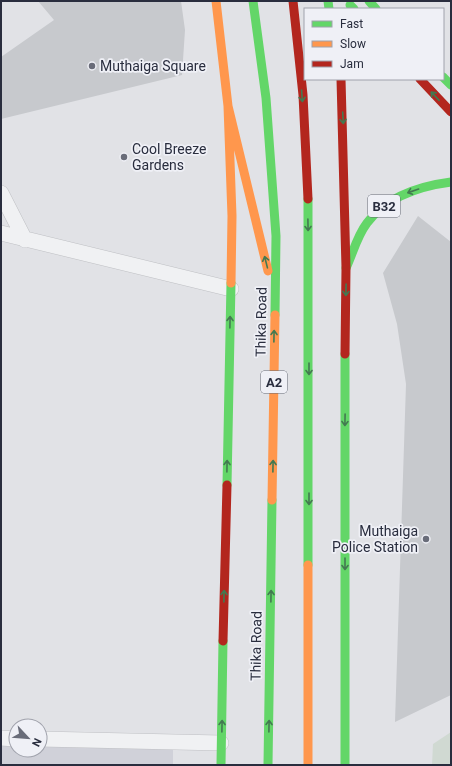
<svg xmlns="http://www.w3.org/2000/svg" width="452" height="766" font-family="Roboto,sans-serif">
	<rect width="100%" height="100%" fill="#e1e2e6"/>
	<!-- built -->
	<path fill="#d0d1d9" d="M1,745H16V750H40V746L173,748V765H1Z"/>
	<!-- green -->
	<path fill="#d0d9d2" d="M451,732V765H432L433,744Z"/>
	<!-- building -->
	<path fill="#c7c9cd" d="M38,1H181L185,30L182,75L1,119V57L54,20Z
		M418,216L451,242V695L395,722L406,384L397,324L383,273Z"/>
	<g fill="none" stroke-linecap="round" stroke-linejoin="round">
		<!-- street casing -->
		<g stroke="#bfc0c4" stroke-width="16">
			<path id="street" d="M1,193L25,240
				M1,233L231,289
				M1,738L16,739
				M40,739L221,743"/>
		</g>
		<!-- street -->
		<use href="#street" stroke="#f0f1f3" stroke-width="15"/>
		<!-- fast -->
		<path stroke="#63d668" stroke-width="9" d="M253,1L266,98L276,236L275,315
			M328,1L329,9
			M369,1L376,9
			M350,5L354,9
			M443,77L451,85
			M308,199V565
			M346,268C353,253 357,236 367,223C387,196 420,186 451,182
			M227,485L231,283
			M221,765L223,641
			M268,765L272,500
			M345,765V354"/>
		<!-- slow -->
		<path stroke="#ff974d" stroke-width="9" d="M216,1L228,106L232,216L231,283
			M228,106L268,271
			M272,500L275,315
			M308,765V565"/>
		<!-- jam -->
		<path stroke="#b3261e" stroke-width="9" d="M293,1L303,95L308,199
			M341,79L346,268L345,354
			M420,79L451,112
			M223,641L227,485"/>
	</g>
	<!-- one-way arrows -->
	<defs><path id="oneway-shaft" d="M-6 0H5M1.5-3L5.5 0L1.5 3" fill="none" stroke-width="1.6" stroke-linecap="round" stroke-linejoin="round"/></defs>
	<g stroke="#437951">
		<use href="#oneway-shaft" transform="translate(302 96) rotate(86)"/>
		<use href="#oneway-shaft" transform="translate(435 96) rotate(-133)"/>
		<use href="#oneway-shaft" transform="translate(343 118) rotate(87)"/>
		<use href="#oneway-shaft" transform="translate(413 191) rotate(161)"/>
		<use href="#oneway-shaft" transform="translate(308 225) rotate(89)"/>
		<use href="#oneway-shaft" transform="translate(266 262) rotate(-104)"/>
		<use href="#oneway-shaft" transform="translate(346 290) rotate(91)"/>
		<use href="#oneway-shaft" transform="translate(230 322) rotate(-89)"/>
		<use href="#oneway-shaft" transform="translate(274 336) rotate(-89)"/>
		<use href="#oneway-shaft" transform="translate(309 369) rotate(90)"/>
		<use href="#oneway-shaft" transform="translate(345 420) rotate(91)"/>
		<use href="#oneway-shaft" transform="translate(227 466) rotate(-89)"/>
		<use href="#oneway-shaft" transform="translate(273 466) rotate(-89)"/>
		<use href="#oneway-shaft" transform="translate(309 499) rotate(90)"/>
		<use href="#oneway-shaft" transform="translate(345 564) rotate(90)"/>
		<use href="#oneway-shaft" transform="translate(224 596) rotate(-89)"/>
		<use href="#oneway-shaft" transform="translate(271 596) rotate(-89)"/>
		<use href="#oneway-shaft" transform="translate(222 726) rotate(-89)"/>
		<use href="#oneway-shaft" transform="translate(269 726) rotate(-89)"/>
	</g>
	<!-- markers -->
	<g fill="#696c79" stroke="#eff0f6" stroke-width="1.5">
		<circle cx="92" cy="66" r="4"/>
		<circle cx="124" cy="157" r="4"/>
		<circle cx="426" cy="539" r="4"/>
	</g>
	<g text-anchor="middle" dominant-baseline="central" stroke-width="3.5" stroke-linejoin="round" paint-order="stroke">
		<!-- shield labels -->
		<g fill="#eff0f6" stroke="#646875" stroke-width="1">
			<rect x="368" y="195" width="32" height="22" rx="3"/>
			<rect x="261" y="371" width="26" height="22" rx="3"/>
		</g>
		<g font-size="13" font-weight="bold" fill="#292d3e">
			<text x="384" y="206">B32</text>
			<text x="274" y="382">A2</text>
		</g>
		<!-- poi labels -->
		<g font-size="14" fill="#292d3e" stroke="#eff0f6" text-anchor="start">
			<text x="100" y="66">Muthaiga Square</text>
			<text x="132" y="149">Cool Breeze<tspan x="132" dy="16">Gardens</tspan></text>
			<text x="418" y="531" text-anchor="end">Muthaiga<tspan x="418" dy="16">Police Station</tspan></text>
		</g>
		<!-- street labels -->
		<g font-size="14" fill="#292d3e" stroke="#eff0f6">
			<text transform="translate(261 322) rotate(-89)">Thika Road</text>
			<text transform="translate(256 646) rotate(-89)">Thika Road</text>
		</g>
	</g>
	<!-- border -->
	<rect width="452" height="766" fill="none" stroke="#292d3e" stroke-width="4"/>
	<!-- legend -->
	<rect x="304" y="8" width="140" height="72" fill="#eff0f6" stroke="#a0a2ac"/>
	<rect x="312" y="21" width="20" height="6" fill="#63d668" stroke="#a0a2ac"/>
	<text x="340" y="28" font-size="12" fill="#292d3e">Fast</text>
	<rect x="312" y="41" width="20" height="6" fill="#ff974d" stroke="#a0a2ac"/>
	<text x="340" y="48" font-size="12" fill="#292d3e">Slow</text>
	<rect x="312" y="61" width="20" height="6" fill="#b3261e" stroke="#a0a2ac"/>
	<text x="340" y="68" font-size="12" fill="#292d3e">Jam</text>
	<!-- north arrow -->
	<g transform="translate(28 738) rotate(116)"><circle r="19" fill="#eff0f6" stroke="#a0a2ac"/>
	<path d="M0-3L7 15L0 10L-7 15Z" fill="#696c79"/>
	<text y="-6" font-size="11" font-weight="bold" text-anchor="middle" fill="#292d3e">N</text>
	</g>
</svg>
